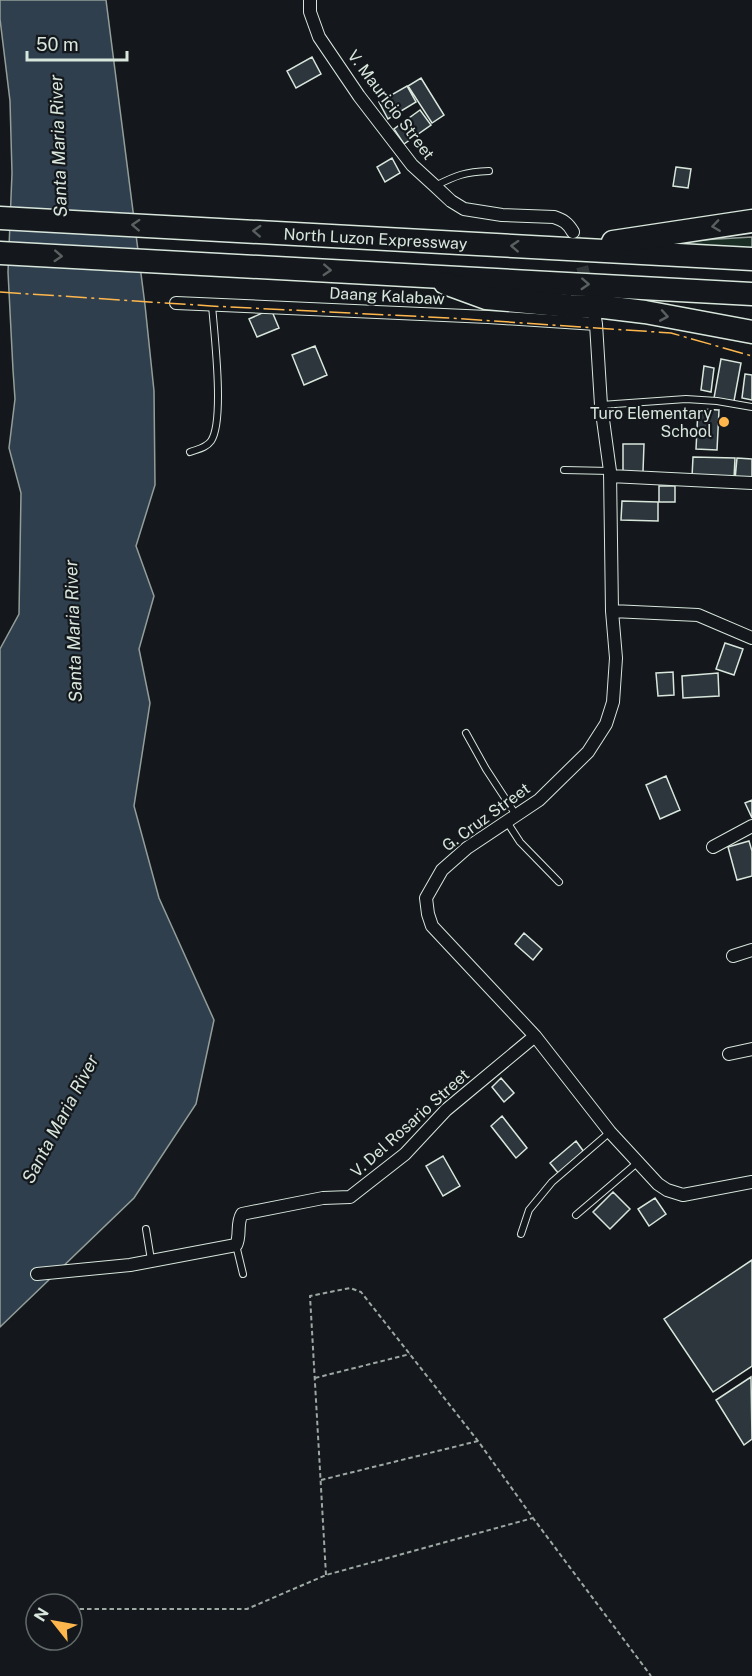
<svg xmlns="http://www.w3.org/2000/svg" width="752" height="1676" font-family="'Public Sans',sans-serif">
	<rect width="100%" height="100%" fill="#14181c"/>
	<!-- green -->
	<path fill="#1a2d24" stroke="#939e99" stroke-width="1.5" d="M752,237V251L684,247V241Z"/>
	<!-- water -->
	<path fill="#2f3f4d" stroke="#939e99" stroke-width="1.5" d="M0,0H106L145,305L154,391L155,485L136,546L154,596L139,649L150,703L134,806L159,898L214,1020L196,1104L134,1198L0,1327V649L19,614L21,493L9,448L15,399L13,370L8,272L12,173L10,101L0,19Z"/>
	<!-- building -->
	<path fill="#2c363c" stroke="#d8e6dc" stroke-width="1.5" d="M312,57L321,74L296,88L287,71Z
		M421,78L444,115L432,123L408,86Z
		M407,86L416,102L388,119L379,102Z
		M420,110L431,125L404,144L394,129Z
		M392,158L400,173L385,182L377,167Z
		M676,167L691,169L688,188L673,186Z
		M271,309L279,328L257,337L249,319Z
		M315,346L327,375L304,385L292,355Z
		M721,359L741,363L734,401L714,398Z
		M704,366L714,368L711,392L701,390Z
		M745,374L752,375V400L742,398Z
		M698,409L719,410L717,450L696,449Z
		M623,444H644L643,472H623Z
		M693,457L735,458L734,479L692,477Z
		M737,458L752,459V481L735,480Z
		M659,486H675V502H659Z
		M622,501L658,502V521L621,520Z
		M725,643L743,649L734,675L716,669Z
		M673,672L674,695L658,696L656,673Z
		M718,673L719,696L683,698L682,676Z
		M666,776L680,810L660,819L646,785Z
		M752,800V818L745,803Z
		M749,841L752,851V876L737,880L728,847Z
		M524,933L542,949L533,960L515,944Z
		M501,1078L514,1093L504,1102L492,1087Z
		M502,1116L527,1148L516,1158L491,1126Z
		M576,1141L584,1152L559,1174L550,1163Z
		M443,1156L460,1186L443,1196L426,1166Z
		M613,1192L630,1209L610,1229L593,1212Z
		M655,1198L666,1214L649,1226L638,1209Z
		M752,1260V1366L713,1392L664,1319Z
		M751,1377L752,1439L744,1445L716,1400Z"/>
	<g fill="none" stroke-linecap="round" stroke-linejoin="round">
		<!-- street-tunnel -->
		<path stroke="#313739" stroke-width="12" stroke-dasharray="12 6" stroke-linecap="butt" d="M573,232L588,289"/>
		<!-- lane casing -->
		<g stroke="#d8e6dc" stroke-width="8">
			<path id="lane" d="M435,186C457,175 465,172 489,171
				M601,405L686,399L717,401L752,407
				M190,452C198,449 206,448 211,441C225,421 214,332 212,305
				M564,470L610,471
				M466,733L486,769L516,815
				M507,822L520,842L559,882
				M576,1215L637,1163
				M146,1229L151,1260
				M521,1234L529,1210L552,1182L610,1132
				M236,1245L243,1274"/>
		</g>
		<!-- street casing -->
		<g stroke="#d8e6dc" stroke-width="14">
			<path id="street" d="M310,0V12L319,37L359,96L412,165L435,186L451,201L464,209L502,215L554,217C563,220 568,223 573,232
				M176,303L488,317L596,324
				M594,312L596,324L601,405L610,471L612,611L616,658L613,702L606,724L588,752L539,800L467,848L442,870L426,898L428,914L432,926L535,1036L610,1132L658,1184L667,1190L683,1195L752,1182
				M610,476L752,483
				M612,611L698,615L752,638
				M713,847L752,826
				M733,956L752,950
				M729,1054L752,1049
				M37,1274L130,1265L236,1245C241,1236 236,1224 242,1214L323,1198L350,1197L405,1154L446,1110L535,1036"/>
		</g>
		<!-- highway casing -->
		<g stroke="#d8e6dc" stroke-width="25">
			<g id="highway">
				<path id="s1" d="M0,218L752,259"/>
				<path d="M613,242L752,221"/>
				<path d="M0,253L752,294"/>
				<path d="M445,283L486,298L570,306L604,307L645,312L752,332"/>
			</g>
		</g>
		<!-- path -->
		<path stroke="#9da8a2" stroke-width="2" stroke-dasharray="4.5 3" stroke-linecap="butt" d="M315,1378L410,1354
			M321,1480L478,1441
			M326,1575L310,1296L350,1288L361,1292L478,1441L533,1518L651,1676
			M72,1609H247L326,1575L533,1518"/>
		<!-- lane -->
		<use href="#lane" stroke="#14181c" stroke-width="6"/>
		<!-- street -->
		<use href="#street" stroke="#14181c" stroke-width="12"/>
		<!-- highway -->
		<use href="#highway" stroke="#14181c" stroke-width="22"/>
		<!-- power -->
		<path stroke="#ffb74d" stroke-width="1.5" stroke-dasharray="21 4.5 3 4.5" stroke-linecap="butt" d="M0,292L211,306L449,318L671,333L752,356"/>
	</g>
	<!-- one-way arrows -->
	<defs><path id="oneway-chevron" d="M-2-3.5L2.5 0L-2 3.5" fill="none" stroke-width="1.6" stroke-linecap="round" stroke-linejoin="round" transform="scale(1.5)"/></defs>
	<g stroke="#59605f">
		<use href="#oneway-chevron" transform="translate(136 225) rotate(-177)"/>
		<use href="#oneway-chevron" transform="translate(716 226) rotate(172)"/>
		<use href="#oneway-chevron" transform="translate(257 231) rotate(-177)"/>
		<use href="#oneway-chevron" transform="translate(515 246) rotate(-177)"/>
		<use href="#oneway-chevron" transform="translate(58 256) rotate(3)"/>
		<use href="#oneway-chevron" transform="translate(327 270) rotate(3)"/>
		<use href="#oneway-chevron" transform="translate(585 284) rotate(3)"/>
		<use href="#oneway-chevron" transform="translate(664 316) rotate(10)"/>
	</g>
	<!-- markers -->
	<circle fill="#ffb74d" stroke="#14181c" stroke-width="2" cx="724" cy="422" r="6"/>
	<g text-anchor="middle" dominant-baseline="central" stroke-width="4.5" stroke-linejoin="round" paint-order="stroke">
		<!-- street labels -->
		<g font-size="16" fill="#d8e6dc" stroke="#14181c">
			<text transform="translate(391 105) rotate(53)">V. Mauricio Street</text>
			<text stroke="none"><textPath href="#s1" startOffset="376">North Luzon Expressway</textPath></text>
			<text transform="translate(387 296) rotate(3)">Daang Kalabaw</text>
			<text transform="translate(486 817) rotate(-36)">G. Cruz Street</text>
			<text transform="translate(410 1123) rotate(-42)">V. Del Rosario Street</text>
		</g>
		<!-- poi labels -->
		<g font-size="16" fill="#d8e6dc" stroke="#14181c" text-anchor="end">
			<text x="712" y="413">Turo Elementary<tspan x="712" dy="18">School</tspan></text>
		</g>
		<!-- water labels -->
		<g font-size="18" font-style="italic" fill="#d8e6dc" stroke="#14181c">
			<text transform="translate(58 146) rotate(-92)">Santa Maria River</text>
			<text transform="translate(73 631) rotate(-92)">Santa Maria River</text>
			<text transform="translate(60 1119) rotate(-62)">Santa Maria River</text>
		</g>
	</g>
	<!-- north arrow -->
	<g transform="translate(54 1622) rotate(301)"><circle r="28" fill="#14181c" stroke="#626a69" stroke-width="1.5"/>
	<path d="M0-4.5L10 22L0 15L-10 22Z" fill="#ffb74d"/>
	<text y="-9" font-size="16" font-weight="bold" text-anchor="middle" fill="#d8e6dc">N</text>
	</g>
	<!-- scale -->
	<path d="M27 51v9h100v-9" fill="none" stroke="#d8e6dc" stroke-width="3"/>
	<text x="36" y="51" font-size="18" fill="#d8e6dc" stroke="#14181c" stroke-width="4.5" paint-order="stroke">50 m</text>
</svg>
